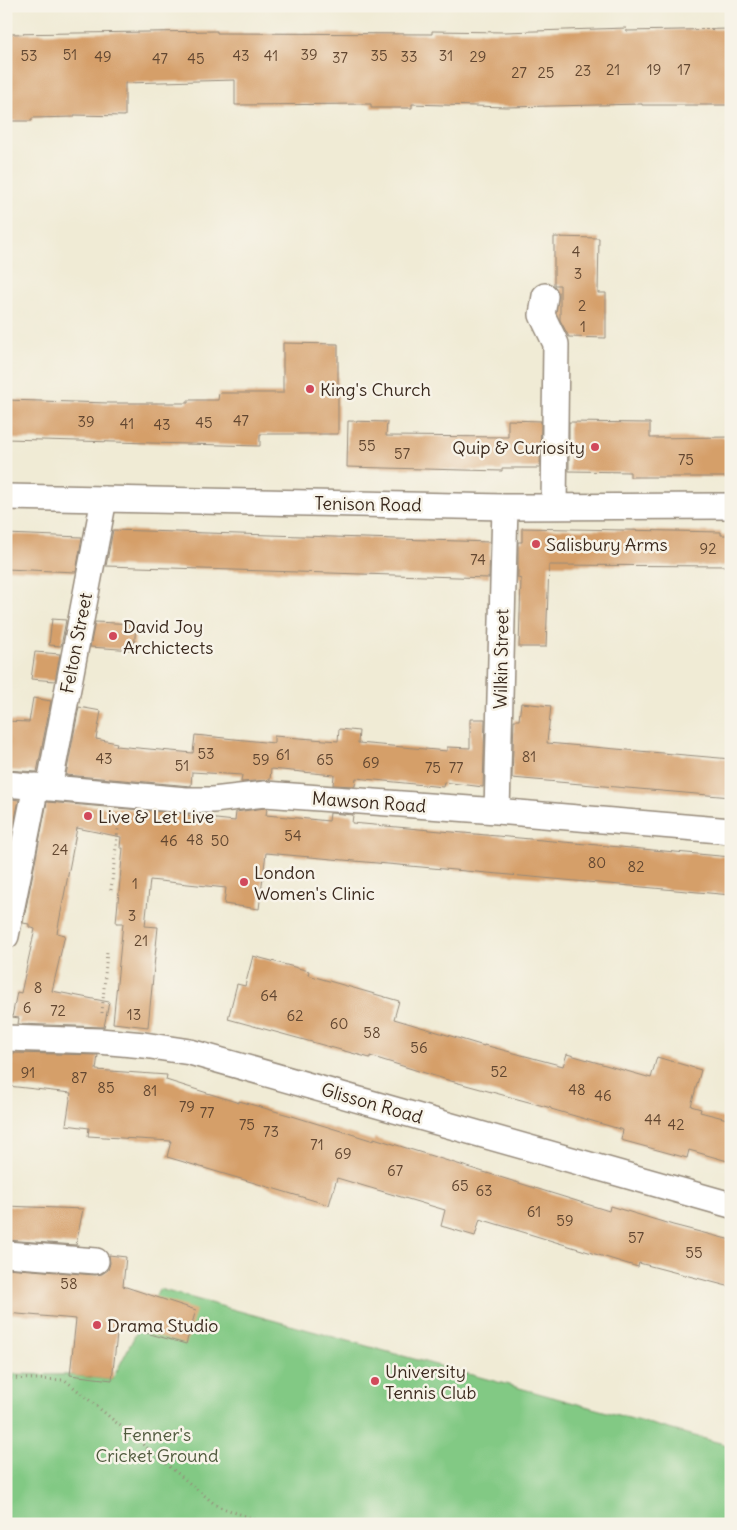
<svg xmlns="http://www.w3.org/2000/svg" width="737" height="1530" font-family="Delius,sans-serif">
	<rect width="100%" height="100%" fill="#f7f3e8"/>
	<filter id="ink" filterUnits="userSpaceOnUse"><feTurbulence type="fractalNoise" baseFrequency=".02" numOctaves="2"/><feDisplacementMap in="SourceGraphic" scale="10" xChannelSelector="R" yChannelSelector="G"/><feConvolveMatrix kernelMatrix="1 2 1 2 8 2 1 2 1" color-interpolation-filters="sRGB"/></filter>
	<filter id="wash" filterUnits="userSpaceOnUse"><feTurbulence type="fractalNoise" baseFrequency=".0096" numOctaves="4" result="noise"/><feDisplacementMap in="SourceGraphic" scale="20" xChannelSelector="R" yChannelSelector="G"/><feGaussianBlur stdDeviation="1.12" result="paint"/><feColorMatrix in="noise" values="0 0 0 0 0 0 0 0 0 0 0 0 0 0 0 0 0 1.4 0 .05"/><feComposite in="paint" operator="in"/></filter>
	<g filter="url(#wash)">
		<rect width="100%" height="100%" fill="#f0ebd5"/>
		<!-- green -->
		<path fill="#82c984" stroke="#5e7a51" d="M159,1289L731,1446V1524H6V1374L70,1375L112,1380Z"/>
		<g id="blocks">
			<!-- building -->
			<path fill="#d59f69" d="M626,28L627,31L731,29V105H642V104L506,107L412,104V108H371V104L235,105V80L125,83V116L74,115V117L32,118V121H6V34L217,31V33L432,34V31L505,32Z
				M554,237L599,238L598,293H606V338L569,337L560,320V285H554Z
				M283,343L338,344V434H260V446L6,439V400L109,403H188V400H218L219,393H283Z
				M508,420L541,421L540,468H502V471L347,467L348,421L387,422L386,436L508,437Z
				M569,422L650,423V438L731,437V477H630V472L569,471Z
				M522,528L721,532V535H731V566L549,565L546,647H519L521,579L518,578V542H522Z
				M113,530L490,542L489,578L106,566Z
				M6,534L82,537L76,572L6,569Z
				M52,619L66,620L61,646L49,645Z
				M95,622L136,624L134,650L90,647Z
				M35,652L60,654L55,681L31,679Z
				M33,698L51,701L37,772L6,770V721L29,722Z
				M521,703L551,706L547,743L731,759V797L512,778L514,720H519Z
				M79,707L101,711L96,739L117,743L116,746L193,753L195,735L274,743V736L338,741L339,729L359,731L358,743L447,751V747L470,748V719H485L483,787L444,782L443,787L356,778L355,786L333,785L334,775L271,769L270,780L241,782L242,775L192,772L191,786L66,775Z
				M6,798L19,800L6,861Z
				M47,802L188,814V816L235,821L236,812L265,808L267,809L266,815L329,821L330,813L353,815L352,823L731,857V895L266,853L259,909L224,904L226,888L150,880L145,926L158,927L148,1027L113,1023L123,923H116L123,848H120L121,837L77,828L57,933L65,935L52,991L109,1002L104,1027L18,1024L19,1018L12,1017L17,992L21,993L35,929L29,927V924L23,923Z
				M253,956L309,971L308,975L399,1001L394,1019L484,1046V1045L563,1066L567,1054L651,1078L657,1057L701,1070L691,1106L701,1109L700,1112L731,1120V1162L689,1150L687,1158L621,1140L623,1130L551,1109V1108L451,1081L370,1056V1058L228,1019L237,984L245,986Z
				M13,1053L98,1055L96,1070L167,1075L166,1080L239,1103V1101L292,1116L374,1141V1138L609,1211L610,1206L673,1225L731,1240V1287L639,1263L638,1267L480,1219L475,1236L441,1226L445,1210L337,1178L329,1205L167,1157L171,1141L88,1136L89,1128L66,1125L71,1093L8,1086Z
				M6,1206L83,1209L76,1245L6,1240Z
				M109,1255L126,1257L123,1286L196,1310L186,1344L118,1325L112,1380L70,1375L76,1319L6,1313V1268L95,1275L102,1274L108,1270L110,1263Z"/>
		</g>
	</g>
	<g filter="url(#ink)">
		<use href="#blocks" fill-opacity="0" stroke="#968a7a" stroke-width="1"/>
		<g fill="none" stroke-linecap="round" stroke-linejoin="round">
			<!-- street casing -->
			<g stroke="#968a7a" stroke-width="28">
				<path id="street" d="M545,296L542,315L556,344L554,506
					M6,497L505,507L731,506
					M6,784L186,800H213L265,794L497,811L731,831
					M49,788L104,499
					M497,811L505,507
					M6,936L36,786
					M6,1038L99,1041L144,1045L190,1052L731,1205
					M6,1254L96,1261"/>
			</g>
			<!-- path -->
			<path stroke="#968a7a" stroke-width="3" stroke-dasharray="1 4" stroke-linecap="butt" d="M111,890L119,821
				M102,1013L107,951
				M6,1378L65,1380L217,1506L268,1524"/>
			<!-- street -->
			<use href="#street" stroke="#fff" stroke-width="25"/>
		</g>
	</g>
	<!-- markers -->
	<g fill="#d1495b" stroke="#f7f3e8" stroke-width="2">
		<circle cx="310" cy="389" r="5"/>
		<circle cx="595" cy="447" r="5"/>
		<circle cx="536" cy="544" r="5"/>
		<circle cx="113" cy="636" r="5"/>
		<circle cx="88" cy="816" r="5"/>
		<circle cx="244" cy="882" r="5"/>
		<circle cx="97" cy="1325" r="5"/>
		<circle cx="375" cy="1381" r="5"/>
	</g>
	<g text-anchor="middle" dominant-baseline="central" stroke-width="5" stroke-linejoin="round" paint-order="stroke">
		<!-- number labels -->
		<g font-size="15" fill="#624731">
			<text x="70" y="54">51</text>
			<text x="309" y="54">39</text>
			<text x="29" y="55">53</text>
			<text x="241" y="55">43</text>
			<text x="271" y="55">41</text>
			<text x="379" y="55">35</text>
			<text x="446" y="55">31</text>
			<text x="103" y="56">49</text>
			<text x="409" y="56">33</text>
			<text x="478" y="56">29</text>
			<text x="340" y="57">37</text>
			<text x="160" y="58">47</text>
			<text x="196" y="58">45</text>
			<text x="613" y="69">21</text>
			<text x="654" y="69">19</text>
			<text x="684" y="69">17</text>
			<text x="583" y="70">23</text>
			<text x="519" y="72">27</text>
			<text x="546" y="72">25</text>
			<text x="576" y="251">4</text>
			<text x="578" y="273">3</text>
			<text x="582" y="305">2</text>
			<text x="583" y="326">1</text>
			<text x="241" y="420">47</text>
			<text x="86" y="421">39</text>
			<text x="204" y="422">45</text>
			<text x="127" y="423">41</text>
			<text x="162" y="424">43</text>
			<text x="367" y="445">55</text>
			<text x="402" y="453">57</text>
			<text x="686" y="459">75</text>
			<text x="708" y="548">92</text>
			<text x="478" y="559">74</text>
			<text x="206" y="753">53</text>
			<text x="283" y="754">61</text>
			<text x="529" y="756">81</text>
			<text x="104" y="758">43</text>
			<text x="261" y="759">59</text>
			<text x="325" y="759">65</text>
			<text x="371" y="762">69</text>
			<text x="182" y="765">51</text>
			<text x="433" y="767">75</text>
			<text x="456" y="767">77</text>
			<text x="293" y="835">54</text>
			<text x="195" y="839">48</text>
			<text x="169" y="840">46</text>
			<text x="220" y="840">50</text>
			<text x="60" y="849">24</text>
			<text x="597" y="862">80</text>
			<text x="636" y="866">82</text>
			<text x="135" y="883">1</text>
			<text x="132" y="915">3</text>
			<text x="141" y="940">21</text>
			<text x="38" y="987">8</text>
			<text x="269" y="995">64</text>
			<text x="27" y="1007">6</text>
			<text x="58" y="1010">72</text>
			<text x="134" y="1014">13</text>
			<text x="295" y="1015">62</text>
			<text x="339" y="1023">60</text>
			<text x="372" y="1032">58</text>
			<text x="419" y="1047">56</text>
			<text x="499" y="1071">52</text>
			<text x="28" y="1072">91</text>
			<text x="79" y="1077">87</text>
			<text x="106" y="1087">85</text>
			<text x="577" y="1089">48</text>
			<text x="150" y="1090">81</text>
			<text x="603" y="1095">46</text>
			<text x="187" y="1106">79</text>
			<text x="207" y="1112">77</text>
			<text x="653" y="1119">44</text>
			<text x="247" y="1124">75</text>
			<text x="676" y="1124">42</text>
			<text x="271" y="1131">73</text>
			<text x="317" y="1144">71</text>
			<text x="343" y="1153">69</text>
			<text x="395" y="1170">67</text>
			<text x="460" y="1185">65</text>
			<text x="484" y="1190">63</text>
			<text x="534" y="1211">61</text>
			<text x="565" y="1220">59</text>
			<text x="636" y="1237">57</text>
			<text x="694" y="1252">55</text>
			<text x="69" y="1283">58</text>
		</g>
		<!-- poi labels -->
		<g font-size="18" fill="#3b2a1e" stroke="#f7f3e8" text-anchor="start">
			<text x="320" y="389">King's Church</text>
			<text x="585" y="447" text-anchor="end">Quip &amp; Curiosity</text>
			<text x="546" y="544">Salisbury Arms</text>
			<text x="123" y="626">David Joy<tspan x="123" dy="21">Archictects</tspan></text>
			<text x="98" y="816">Live &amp; Let Live</text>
			<text x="254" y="872">London<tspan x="254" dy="21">Women's Clinic</tspan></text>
			<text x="107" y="1325">Drama Studio</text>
			<text x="385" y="1371">University<tspan x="385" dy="21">Tennis Club</tspan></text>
		</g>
		<!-- street labels -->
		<g font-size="18" fill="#3b2a1e" stroke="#f7f3e8">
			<text transform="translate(368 504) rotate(1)">Tenison Road</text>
			<text transform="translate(76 643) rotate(-79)">Felton Street</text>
			<text transform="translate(501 659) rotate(-89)">Wilkin Street</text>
			<text transform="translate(369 802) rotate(4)">Mawson Road</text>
			<text transform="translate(372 1103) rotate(16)">Glisson Road</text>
		</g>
		<!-- park labels -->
		<g font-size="18" fill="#505a3d" stroke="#f7f3e8">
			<text x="157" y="1434">Fenner's<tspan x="157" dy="21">Cricket Ground</tspan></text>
		</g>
	</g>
	<!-- margin -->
	<rect width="737" height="1530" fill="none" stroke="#f7f3e8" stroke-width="25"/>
</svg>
